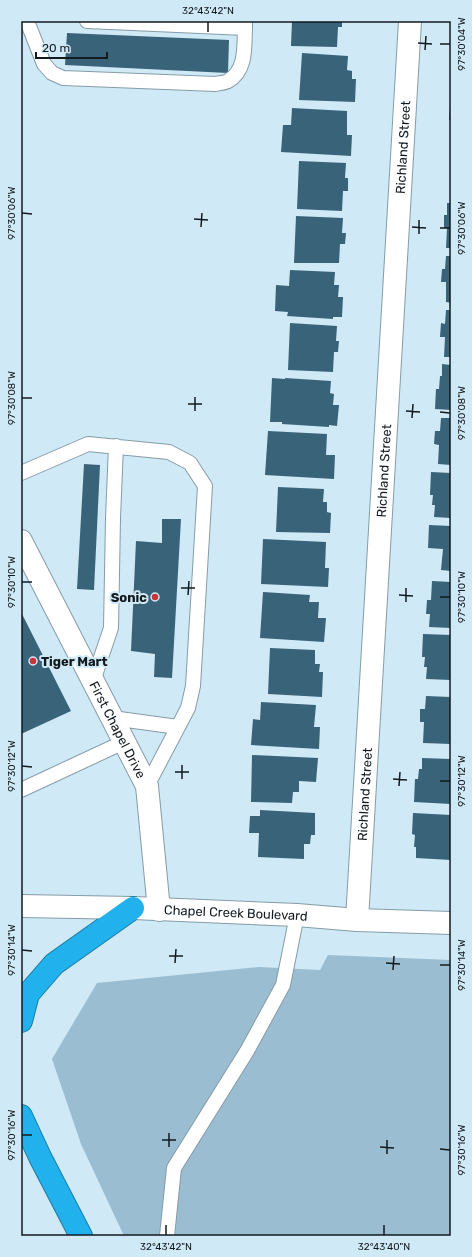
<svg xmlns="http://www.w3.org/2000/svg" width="472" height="1257" font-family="Rubik,sans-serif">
	<rect width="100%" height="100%" fill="#d0e9f6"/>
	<!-- green -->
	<path fill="#9abdd1" d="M328,955L451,960V1236H124L81,1144L52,1059L97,983L259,967L320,970Z"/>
	<!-- building -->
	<path fill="#396379" d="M292,21H342V27H338L337,47L291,46Z
		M67,33L229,40L228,73L65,65Z
		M302,53L348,56L347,70L352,71V79H356L355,102L299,100Z
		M450,106H451V120H449Z
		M292,108L347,111V135H352L351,156L281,152L283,125H291Z
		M299,161L346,163L345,178H348V191H343L342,211L297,209Z
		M447,203H451V248H446L447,228H444V215H447Z
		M296,216L343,218L342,233H346L345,244H340L339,263H294Z
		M446,256H451V303L446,302V282H441L442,269H445Z
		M290,270L335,272L334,285H339L338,297H343L342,317H333V319L287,316L288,312L275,311L276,285L289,286Z
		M446,310H451V357H444L445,337H440L441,323L445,324Z
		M290,323L337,326L336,341H339L338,352H334L333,372L288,370Z
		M442,364L451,365V410L435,409L436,389H439L440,376H442Z
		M272,378L285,379V378L331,381L330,393L334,394L333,405H339L337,426L329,425V427L282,424V422H270Z
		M441,418H451V465L438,464L439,445L434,444L435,431H440Z
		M268,431L327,434L326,455H335L334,479L265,475Z
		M84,464L100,465L94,590L77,589Z
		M431,472L451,473V518L434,517L435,505H432L433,495H430Z
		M278,487L324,489L323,502H327V512L331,513L330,533L276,532Z
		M162,519H181L172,678L154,677L155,654L131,651L136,541L162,543Z
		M429,525L451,526V571L441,570L443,549L428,548Z
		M263,539L326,542L325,568H329L328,587L261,584Z
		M432,581L451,582V628L429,627L430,614H426L427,600H431Z
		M263,592L310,595L309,602H319L318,618H326L324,642L260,638Z
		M21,612L71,711L21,734Z
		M423,634L451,635V680L426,679L427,667H424L425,657H422Z
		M270,648L315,650V664H320L319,672H323L322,697L268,694Z
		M426,696L451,697V744L423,743L424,722H420V709H425Z
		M261,702L316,705L314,727H320L319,749L251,745L253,719L260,720Z
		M252,755L318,758L316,782L299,781V792H293L292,803L251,802Z
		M422,758L451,759V804L414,802L415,779H418L419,769H422Z
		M260,810L315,813V835H311L310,844H304V859L258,857L259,833H249L250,816H260Z
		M413,813L451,815V860L416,858V847H414L415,835L412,834Z"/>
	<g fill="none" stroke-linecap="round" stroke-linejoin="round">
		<!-- service casing -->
		<g stroke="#859ca8" stroke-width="16">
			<path id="service" d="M27,21L44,64L52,73L63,78L216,84C219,83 225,83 228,81C247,70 244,46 245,28
				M87,21L245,28V21
				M21,473L88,444L169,452L190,463L205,486L193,686L188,708L147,786
				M93,681L111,628L113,518L116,446
				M112,718L178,727
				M21,790L124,742
				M167,1236L174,1168L247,1051L283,985L297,915"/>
		</g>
		<!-- minor casing -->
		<g stroke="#859ca8" stroke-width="24">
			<g id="minor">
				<path id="s1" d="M21,541L147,786L159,910"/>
				<path id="s2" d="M357,920L410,21"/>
			</g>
		</g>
		<!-- tertiary casing -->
		<g stroke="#859ca8" stroke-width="24">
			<g id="tertiary">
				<path id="s3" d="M21,906L133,908L297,915L357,920L451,923"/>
			</g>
		</g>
		<!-- motorway casing -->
		<g stroke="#1c7ca4" stroke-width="24">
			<path id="motorway" d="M21,1021L28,994L54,964L133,908
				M21,1116L40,1157L81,1236"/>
		</g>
		<!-- service -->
		<use href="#service" stroke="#fff" stroke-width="14"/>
		<!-- minor -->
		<use href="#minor" stroke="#fff" stroke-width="22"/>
		<!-- tertiary -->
		<use href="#tertiary" stroke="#fff" stroke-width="22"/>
		<!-- motorway -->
		<use href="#motorway" stroke="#21b1ec" stroke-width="22"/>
	</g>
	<!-- ticks -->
	<path fill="none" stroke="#121a1f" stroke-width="1.5" d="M208,32V22M418,43L432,44M440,44H450M425,50L426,36M22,213L32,214M194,219L208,220M201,227L202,213M412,227L426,228M440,228H450M419,234V220M22,398H32M188,404H202M195,411V397M406,411L420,412M440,412L450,413M412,418L413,404M22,582H32M181,588H195M188,595L189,581M399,595L413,596M440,597H450M406,602V588M22,766L32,767M175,772H189M182,779V765M393,779L407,780M440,781H450M399,786L400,772M22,950L32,951M169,956H183M175,963L176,949M386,963L400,964M440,965H450M393,970L394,956M22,1135H32M162,1140H176M169,1147V1133M380,1147L394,1148M440,1149L450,1150M387,1154V1140M166,1235V1225M384,1235V1225"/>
	<!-- markers -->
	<g fill="#c6373d" stroke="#d0e9f6" stroke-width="1.5">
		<circle cx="155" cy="597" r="4"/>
		<circle cx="33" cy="661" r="4"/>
	</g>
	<g text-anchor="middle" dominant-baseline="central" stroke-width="4" stroke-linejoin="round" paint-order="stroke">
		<!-- street labels -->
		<g font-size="13" fill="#121a1f" stroke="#d0e9f6">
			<text stroke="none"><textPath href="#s2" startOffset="774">Richland Street</textPath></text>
			<text stroke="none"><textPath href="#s2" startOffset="450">Richland Street</textPath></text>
			<text stroke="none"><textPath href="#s1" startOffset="212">First Chapel Drive</textPath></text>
			<text stroke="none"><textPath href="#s2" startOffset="126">Richland Street</textPath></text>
			<text stroke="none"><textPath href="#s3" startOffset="215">Chapel Creek Boulevard</textPath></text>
		</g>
		<!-- poi labels -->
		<g font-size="13" font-weight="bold" fill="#121a1f" stroke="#d0e9f6" text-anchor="end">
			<text x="147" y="597">Sonic</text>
			<text x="41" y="661" text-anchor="start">Tiger Mart</text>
		</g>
	</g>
	<!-- border -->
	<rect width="472" height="1257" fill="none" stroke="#d0e9f6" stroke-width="44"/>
	<!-- scale -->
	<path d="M36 52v6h71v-6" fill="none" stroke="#121a1f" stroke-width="2"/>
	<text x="42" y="52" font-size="12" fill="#121a1f" stroke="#d0e9f6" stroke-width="3" paint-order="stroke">20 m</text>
	<rect x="22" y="22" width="428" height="1213" fill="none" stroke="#121a1f" stroke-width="1.5"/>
	<g font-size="10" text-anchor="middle" fill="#121a1f">
		<text x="208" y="14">32°43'42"N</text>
		<text transform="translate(461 44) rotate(-90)" y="4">97°30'04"W</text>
		<text transform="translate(11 213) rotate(-90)" y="4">97°30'06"W</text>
		<text transform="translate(461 228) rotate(-90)" y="4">97°30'06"W</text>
		<text transform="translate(11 398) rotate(-90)" y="4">97°30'08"W</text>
		<text transform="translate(461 413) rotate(-90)" y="4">97°30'08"W</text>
		<text transform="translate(11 582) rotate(-90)" y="4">97°30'10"W</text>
		<text transform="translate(461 597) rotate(-90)" y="4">97°30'10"W</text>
		<text transform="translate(11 766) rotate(-90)" y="4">97°30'12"W</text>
		<text transform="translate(461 781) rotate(-90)" y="4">97°30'12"W</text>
		<text transform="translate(11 950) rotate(-90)" y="4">97°30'14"W</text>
		<text transform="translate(461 965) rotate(-90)" y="4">97°30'14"W</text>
		<text transform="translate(11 1135) rotate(-90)" y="4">97°30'16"W</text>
		<text transform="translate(461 1150) rotate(-90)" y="4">97°30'16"W</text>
		<text x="166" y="1250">32°43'42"N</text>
		<text x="384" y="1250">32°43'40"N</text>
	</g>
</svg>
